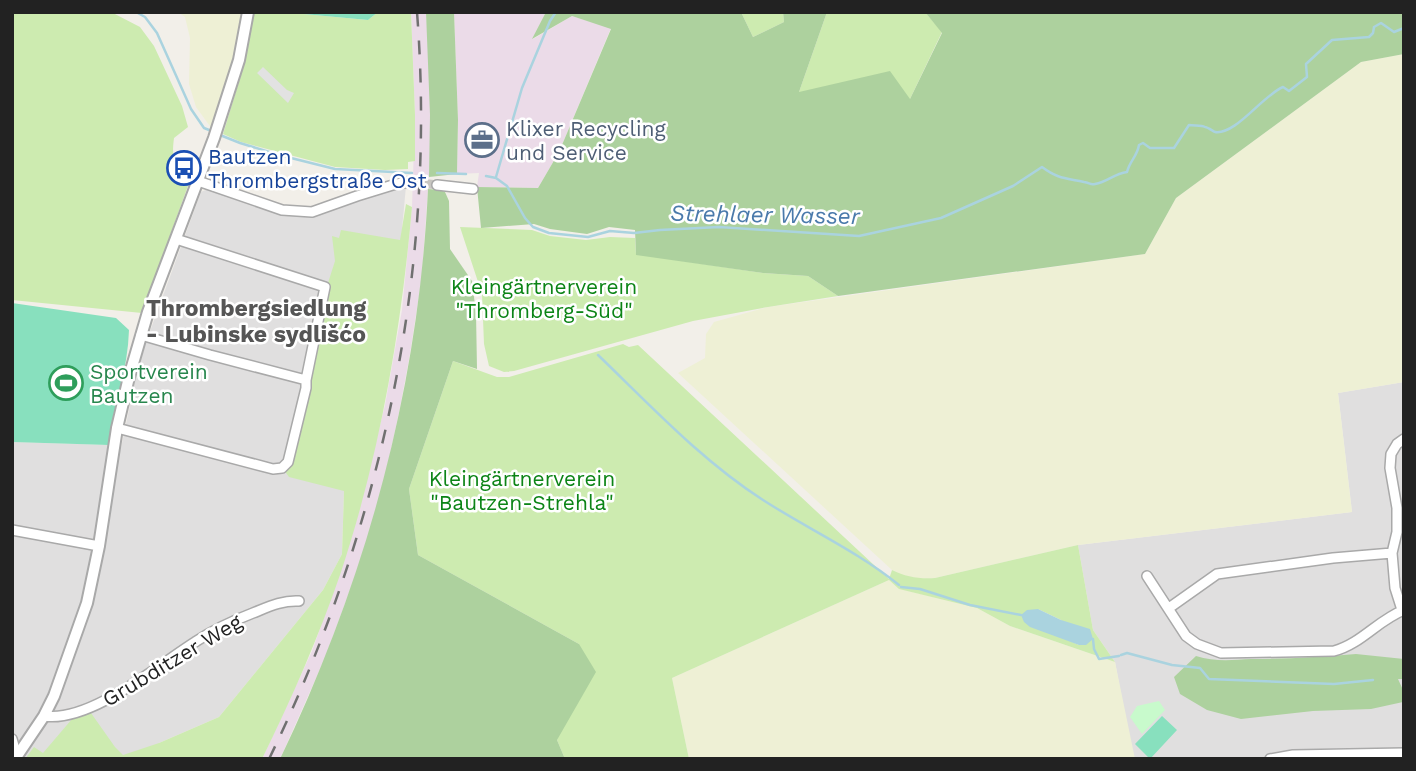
<svg xmlns="http://www.w3.org/2000/svg" width="1416" height="771" font-family="'Work Sans',sans-serif">
	<rect width="100%" height="100%" fill="#f2efe9"/>
	<!-- residential -->
	<path fill="#e0dfdf" d="M406,186L401,240L344,491L342,554L323,590L219,717L159,743L169,759H12V442L109,445L121,448L135,381L146,342L201,192L208,189L281,213L295,216H312L359,198Z
		M1404,382V759H1133L1115,662L1093,630L1078,545L1352,512L1338,393Z"/>
	<!-- industrial -->
	<path fill="#ebdbe8" d="M411,12H426L430,69V160L422,276L410,354L400,408L389,459L374,518L354,579L325,658L280,759H262L312,651L340,572L358,514L385,405L402,310L412,207L415,115Z
		M454,12H546L533,39L572,16L611,28L559,152L538,188L477,187L479,173L457,174L458,120Z"/>
	<!-- farmland -->
	<path fill="#eef0d5" d="M178,12H243L236,59L212,129L196,107L189,84L190,38L185,17Z
		M1404,54V382L1338,393L1352,512L1078,545L935,578L919,579L902,575L892,570L678,373L705,358L706,334L714,322L768,307L1145,254L1176,198L1361,62Z
		M889,580L900,589L977,608L1010,626L1115,662L1135,759H689L672,678Z"/>
	<!-- grass -->
	<path fill="#cdebb0" fill-rule="evenodd" d="M12,12H111L140,27L154,46L182,106L188,127L174,138C171,161 175,166 189,183L142,313L12,300Z
		M253,12H282L368,20L378,12H411L415,115V161L408,162V169L385,170L335,167L241,142L223,134L244,65Z
		M741,12H783L784,22L753,37Z
		M827,12H925L942,32L910,99L799,92Z
		M406,204L412,207C401,331 380,454 341,572C319,636 292,698 262,759H25L34,747L43,753L72,719L91,713L115,747L123,755L159,743L219,717L323,590L342,554L344,491L289,477L284,470L327,286L335,261L332,236L339,238L341,230L400,240Z
		M460,227L532,230L550,236L586,240L610,237L635,238L636,254L763,273L808,276L838,296L768,307L693,321L514,371L504,372L489,366L484,344L482,294Z
		M623,344L629,347L638,345L889,579L892,570C906,577 919,579 935,578L1078,545L1093,630L1115,662L1010,626L977,608L899,589L889,580L672,678L689,759H565L557,740L579,644L418,555L409,489L453,361L497,377H509ZM1038,609L1061,620L1079,645L1061,637Z"/>
	<!-- forest -->
	<path fill="#add19e" d="M426,12H454L458,120L457,174L429,177L430,115Z
		M546,12H741L753,37L784,22L783,12H827L799,92L890,71L910,99L942,33L925,12H1404V54L1361,62L1176,198L1145,254L838,296L808,276L763,273L636,255L635,230L609,227L587,234L550,229L534,224L481,228L477,187L538,188L559,152L611,29L572,16L532,39Z
		M428,189L441,190L445,192L449,201L450,249L472,281L476,313L477,369L453,361L409,489L418,555L579,644L596,672L557,740L565,759H280C366,580 419,387 428,189Z
		M1356,654L1404,659V679H1398L1403,690V702L1371,709L1313,711L1241,719L1207,710L1180,694L1174,677L1196,656C1214,662 1233,660 1251,659C1286,659 1321,657 1356,654Z"/>
	<!-- park -->
	<path fill="#c8facc" d="M1159,701L1165,710L1142,734L1130,717L1137,706Z"/>
	<!-- pitch -->
	<path fill="#88e0be" d="M282,12H378L368,20Z
		M12,303L116,318L129,330C128,369 114,407 109,445L12,442Z
		M1162,716L1177,730L1150,759L1135,744Z"/>
	<!-- parking -->
	<path fill="#e2e2e2" d="M263,67L287,90L294,93L288,103L257,73Z"/>
	<!-- water -->
	<path fill="#aad3df" d="M1038,609L1061,620L1090,629L1093,639L1086,645H1079L1030,627L1024,622L1021,615L1027,610Z"/>
	<g fill="none" stroke-linecap="round" stroke-linejoin="round">
		<!-- stream -->
		<path stroke="#aad3df" stroke-width="2.5" d="M136,12L145,17L157,33L191,109L204,128L214,132
			M220,135L240,143L279,155L335,169L412,173
			M437,173L466,174
			M486,176L496,178L507,186L525,218L533,227L549,233L588,237L610,231L634,233L660,230L719,227L859,236L941,218L1013,186L1042,167C1058,179 1066,178 1084,182C1090,183 1090,185 1095,184C1108,182 1113,174 1127,172C1130,160 1137,157 1139,145L1143,143L1150,148H1174L1189,125C1194,126 1201,125 1205,127C1207,127 1213,131 1215,132C1236,135 1262,96 1283,87L1289,91L1307,77L1306,64L1332,40L1369,37L1373,33L1374,27L1381,23L1394,32L1404,28
			M496,177L522,88L550,21L556,12
			M598,355C650,405 701,460 763,500C808,529 857,551 899,585
			M901,587L920,589L970,605L1021,615
			M1093,639L1094,649L1099,659L1119,656
			M1121,655L1127,653L1172,665L1200,668L1209,679L1334,684L1373,680"/>
		<!-- minor-tunnel -->
		<path stroke="#c8c6c1" stroke-width="9" stroke-dasharray="9 4.5" stroke-linecap="butt" d="M411,182L437,185"/>
		<!-- minor casing -->
		<g stroke="#a9a9a9" stroke-width="12">
			<path id="minor" d="M198,181L282,210L312,212L357,196L396,184L411,182
				M437,185L473,189
				M141,335L210,355L306,380
				M117,428L273,469L282,468L288,462L306,388V380L325,287L176,239
				M12,530L99,546
				M1147,576L1186,636L1197,644L1221,653L1334,651C1361,644 1378,620 1404,610
				M1169,608L1217,574L1333,558L1392,553
				M1402,610L1395,588L1392,553L1397,532V508L1390,468L1391,454L1397,444L1404,439
				M44,716C90,723 157,666 195,642C213,630 232,621 253,613C268,607 282,600 299,601
				M12,739L17,756
				M1270,759L1293,755L1404,753"/>
		</g>
		<!-- tertiary casing -->
		<g stroke="#a9a9a9" stroke-width="14">
			<path id="tertiary" d="M15,759L44,716L54,696L87,603L99,546L117,428L129,377L148,312L214,138L239,60L248,12"/>
		</g>
		<!-- minor -->
		<use href="#minor" stroke="#fff" stroke-width="9"/>
		<!-- tertiary -->
		<use href="#tertiary" stroke="#fff" stroke-width="10"/>
		<!-- rail -->
		<path stroke="#707070" stroke-width="2.5" stroke-dasharray="14 14" stroke-linecap="butt" d="M269,759C382,527 437,270 417,12"/>
	</g>
	<!-- icons -->
	<defs>
		<g id="office-ring" transform="scale(1.75)"><circle r="9.5" fill="#fff" stroke="#5c6f8a" stroke-width="1.5"/><path d="M-6-3h4V-5.5h4V-3h4V5H-6ZM-1-4.5V-3h2v-1.5ZM-6 0V1H6V0Z" fill="#5c6f8a"/></g>
		<g id="bus-ring" transform="scale(1.75)"><circle r="9.5" fill="#fff" stroke="#1a4fb4" stroke-width="1.5"/><path d="M-5-6H5V4H4V6H2V4H-2V6H-4V4H-5ZM-3.5-4V0h7V-4ZM-3.5 1.2v1.5H-2V1.2ZM2 1.2v1.5H3.5V1.2Z" fill="#1a4fb4"/></g>
		<g id="stadium-ring" transform="scale(1.75)"><circle r="9.5" fill="#fff" stroke="#2e9e5b" stroke-width="1.5"/><path d="M0-5a6.5 5 0 1 0 0 10a6.5 5 0 1 0 0-10ZM-3.5-1.8h7v3.6h-7Z" fill="#2e9e5b"/></g>
	</defs>
	<g fill-rule="evenodd">
		<use href="#office-ring" x="482" y="140"/>
		<use href="#bus-ring" x="184" y="168"/>
		<use href="#stadium-ring" x="66" y="383"/>
	</g>
	<g text-anchor="middle" dominant-baseline="central" stroke-width="5" stroke-linejoin="round" paint-order="stroke">
		<!-- service labels -->
		<g font-size="21" fill="#4e5e75" stroke="#fff" text-anchor="start">
			<text x="506" y="128">Klixer Recycling<tspan x="506" dy="24">und Service</tspan></text>
		</g>
		<!-- transit labels -->
		<g font-size="21" fill="#164399" stroke="#fff" text-anchor="start">
			<text x="208" y="156">Bautzen<tspan x="208" dy="24">Thrombergstraße Ost</tspan></text>
		</g>
		<!-- park labels -->
		<g font-size="21" fill="#0c8416" stroke="#fff">
			<text x="544" y="286">Kleingärtnerverein<tspan x="544" dy="24">"Thromberg-Süd"</tspan></text>
			<text x="522" y="478">Kleingärtnerverein<tspan x="522" dy="24">"Bautzen-Strehla"</tspan></text>
		</g>
		<!-- leisure labels -->
		<g font-size="21" fill="#27864d" stroke="#fff" text-anchor="start">
			<text x="90" y="371">Sportverein<tspan x="90" dy="24">Bautzen</tspan></text>
		</g>
		<!-- street labels -->
		<g font-size="21" fill="#222" stroke="#fff">
			<text transform="translate(172 660) rotate(-31)">Grubditzer Weg</text>
		</g>
		<!-- water labels -->
		<g font-size="23" font-style="italic" fill="#4a7aab" stroke="#fff">
			<text transform="translate(765 215) rotate(1)">Strehlaer Wasser</text>
		</g>
		<!-- neighbourhood labels -->
		<g font-size="23" font-weight="bold" fill="#555" stroke="#fff">
			<text x="256" y="308">Thrombergsiedlung<tspan x="256" dy="26">- Lubinske sydlišćo</tspan></text>
		</g>
	</g>
	<!-- border -->
	<rect width="1416" height="771" fill="none" stroke="#222222" stroke-width="28"/>
</svg>
